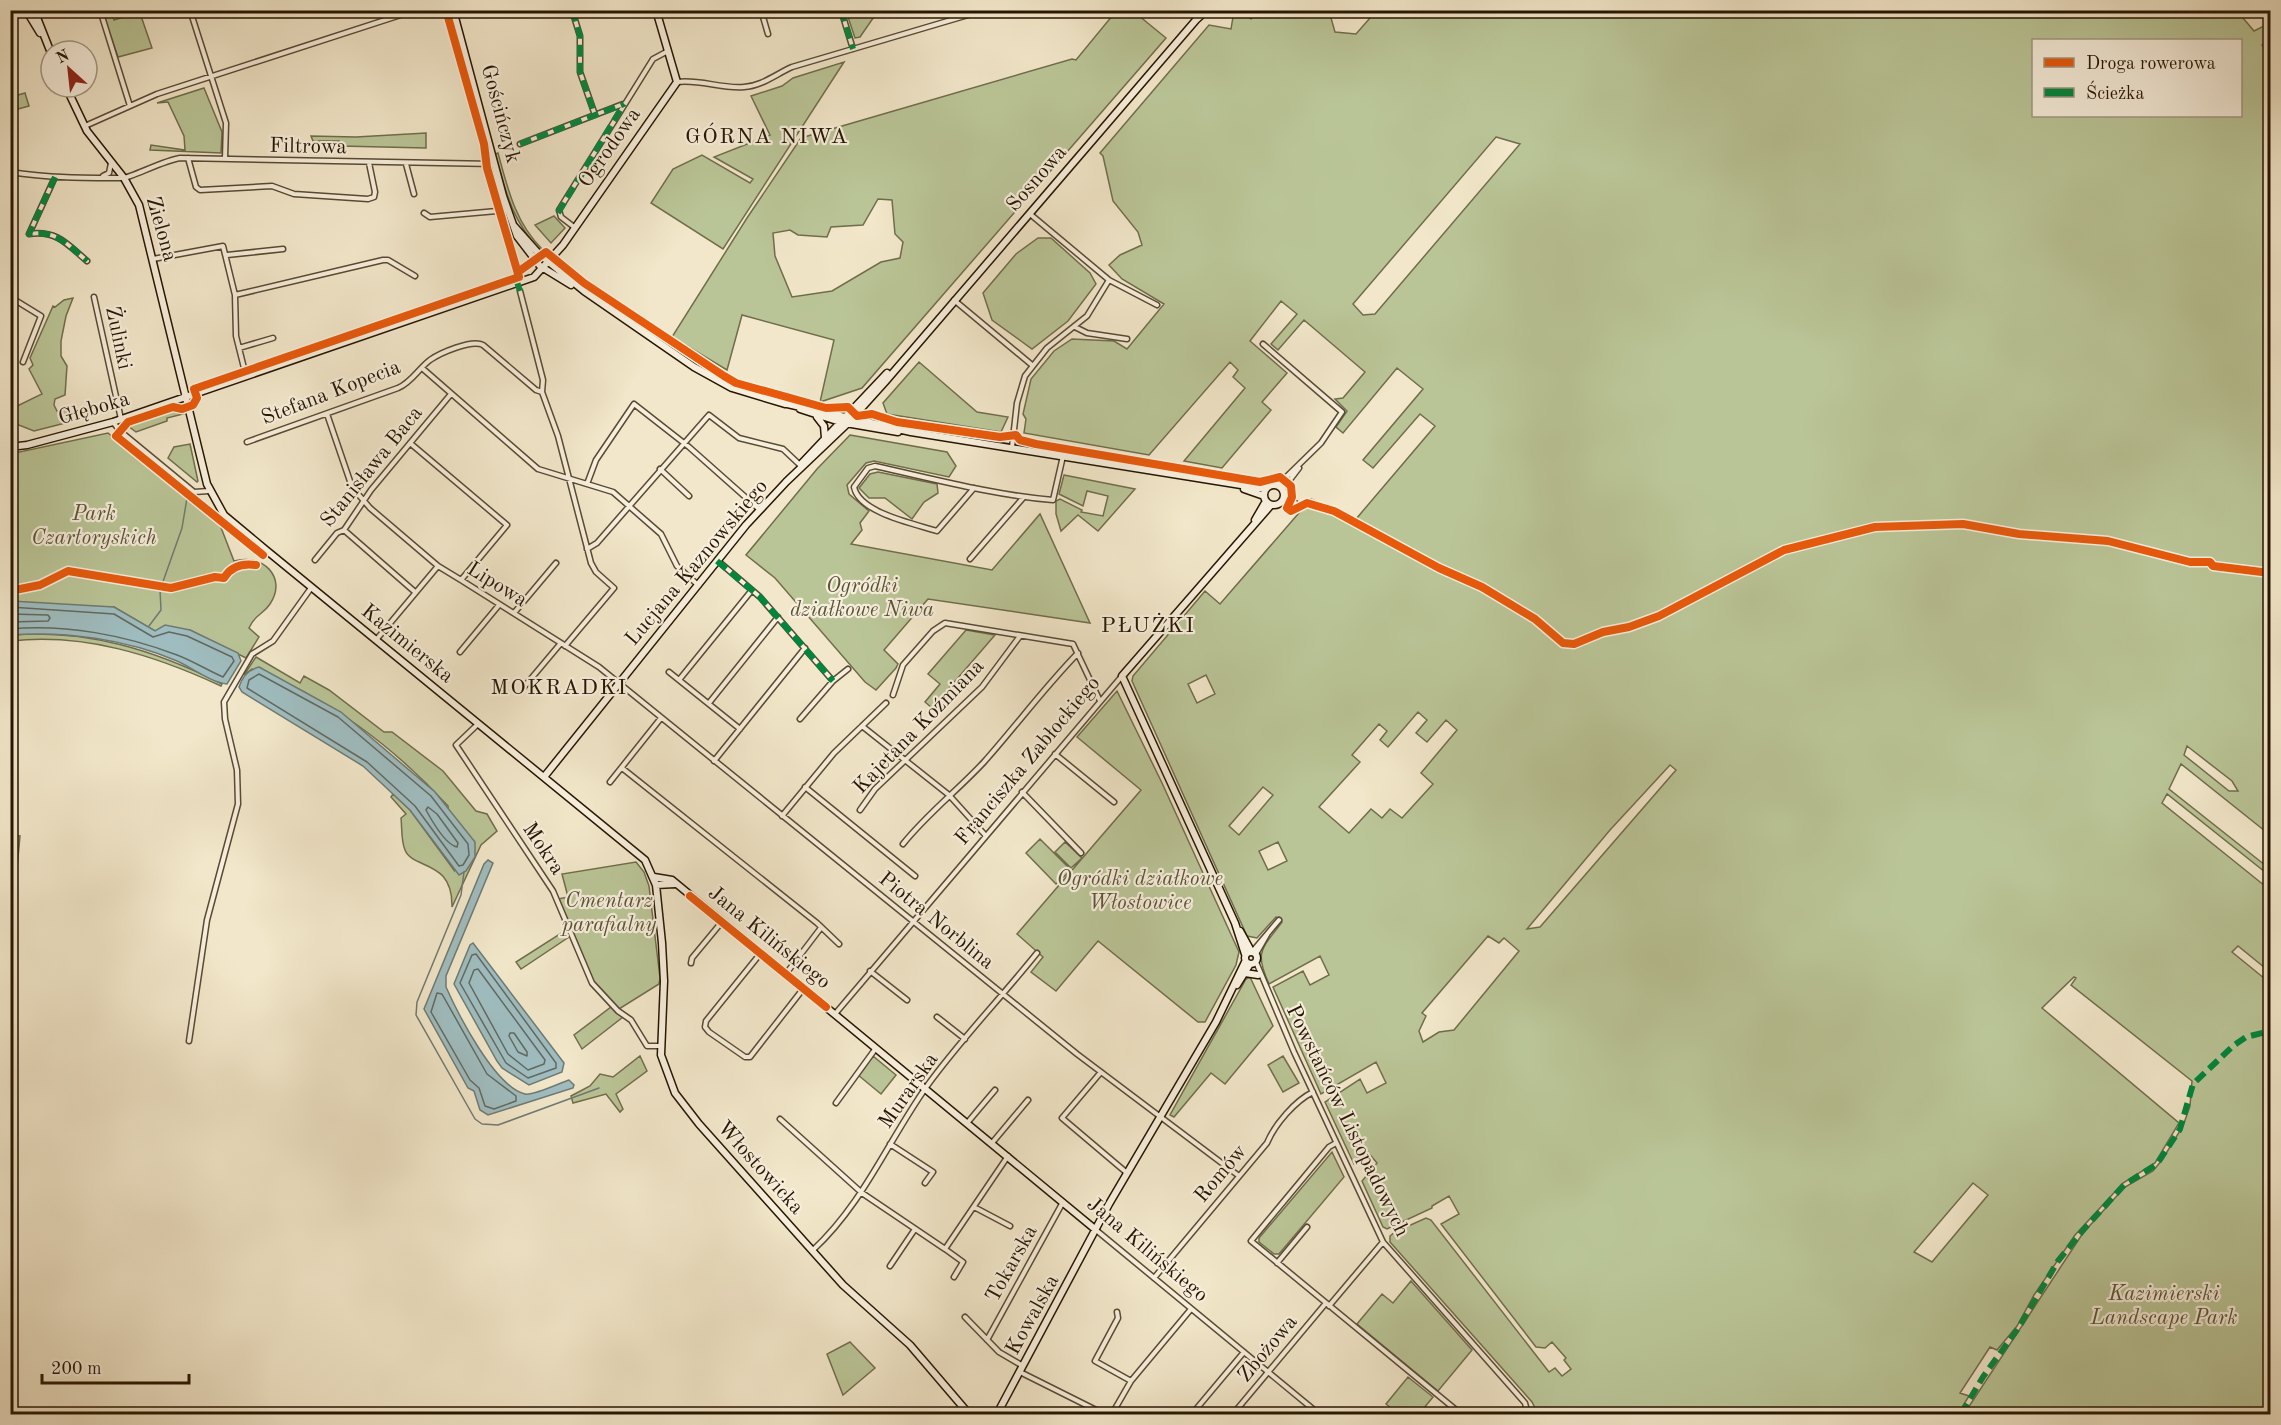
<svg xmlns="http://www.w3.org/2000/svg" width="2281" height="1425" font-family="'Old Standard TT',serif">
	<rect width="100%" height="100%" fill="#f2e7ca"/>
	<filter id="stains"><feTurbulence type="fractalNoise" baseFrequency=".00333" numOctaves="4"/><feColorMatrix values="0 0 0 0 .2 0 0 0 0 .09 0 0 0 0 .02 0 0 0 .5 -.17"/></filter>
	<radialGradient id="worn" r=".72"><stop offset=".6" stop-color="#630" stop-opacity="0"/><stop offset="1" stop-color="#630" stop-opacity=".3"/></radialGradient>
	<!-- green -->
	<path fill="#bac597" stroke="#706d4c" stroke-width="1.5" fill-rule="evenodd" d="M1117,10L1133,11L1166,38L862,388L820,402L834,340L742,315L727,370L672,337L747,218L801,138L1072,59L1076,60ZM878,199L892,200L895,234L903,242L900,258L881,262L832,291L792,297L775,256L773,233L790,230L798,235L827,237L831,227L863,225Z
		M1377,10L2257,11L2243,18L2254,31L2270,23V40L2262,45L2266,51L2270,49V835L2181,764L2169,789L2270,869V876L2167,794L2162,803L2270,890V972L2238,946L2232,952L2270,983V1414H1964L2083,1233L2125,1187L2153,1171L2162,1160L2183,1126L2190,1106L2192,1081L2071,985L2076,978L2074,977L2042,1008L2179,1123L2155,1163L2123,1183L2075,1235L2034,1295L2017,1326L1997,1350L1990,1347L1960,1393L1969,1396L1958,1414H1532L1535,1408L1532,1402L1390,1242V1236L1395,1232L1426,1218L1431,1220L1549,1372L1555,1368L1562,1376L1571,1369L1564,1360L1566,1358L1552,1342L1545,1348L1536,1347L1441,1224L1459,1214L1449,1196L1432,1206V1208L1387,1229L1383,1227L1362,1181L1377,1163L1366,1150L1354,1164L1325,1102L1360,1079L1367,1093L1386,1083L1376,1062L1321,1094L1273,987L1303,971L1310,985L1329,975L1320,956L1269,984C1254,951 1262,949 1282,922L1276,917L1257,938L1247,936L1132,681L1133,676L1205,591L1220,604L1311,499L1356,519L1435,426L1420,414L1373,468L1363,460L1423,389L1397,368L1343,433L1336,427L1347,411L1335,399L1343,398L1365,372L1304,320L1278,350L1271,344L1297,314L1281,301L1250,341L1287,373L1262,402L1271,410L1222,468L1184,461L1245,388L1233,377L1238,370L1230,362L1149,455L1024,433L1026,419L1023,414L1031,379L1054,351L1072,339L1114,341L1127,349L1164,304L1122,279L1109,265L1120,255L1142,245L1138,232L1113,201L1103,156L1100,153L1209,25L1231,29L1233,17L1243,13L1251,19L1258,11H1329L1335,32L1356,34ZM2034,40H2240V116H2034ZM1496,137L1520,144L1375,314L1363,315L1353,304ZM1206,675L1215,694L1197,703L1188,684ZM1418,712L1427,720L1416,733L1427,742L1446,720L1457,730L1421,773L1433,784L1402,818L1390,809L1382,818L1371,809L1349,833L1319,807L1360,762L1352,755L1379,724L1387,731L1380,740L1388,747ZM2187,746L2232,781L2238,791H2229L2184,755ZM1670,765L1676,770L1540,927L1527,929L1610,830ZM1263,787L1273,795L1239,835L1229,826ZM1278,842L1287,861L1268,870L1259,851ZM1488,936L1499,943L1504,938L1519,951L1454,1030L1439,1032L1423,1042L1419,1031L1426,1016L1422,1013ZM1973,1183L1988,1195L1932,1262L1914,1252Z
		M142,11H155L141,16L152,48L118,57L104,17L112,14L114,20Z
		M846,11V10L878,11L860,37L855,38Z
		M844,62L723,249L651,203L673,169L702,155L750,183L753,179L714,157L770,135L751,96L782,86L793,78Z
		M204,88L222,132L221,153L150,150L151,145L185,150L184,136L168,102L157,103Z
		M25,93L29,106L11,111V97Z
		M426,133V148L340,146L339,141H313L311,136L356,137Z
		M498,153C508,189 515,222 542,249L540,251C511,218 507,195 495,154Z
		M554,216L565,228L551,243L535,225Z
		M1038,238H1051L1090,273L1096,284L1068,321L1032,349L992,320L983,293L1016,254Z
		M73,298L66,316L61,341V356L67,366L65,395L55,399L54,405L57,411L67,408L68,416L73,421L34,431L11,422V409L42,394L29,369L33,365L30,358L53,306L55,307L64,300Z
		M919,362L977,412L1008,417L1001,432L887,414L883,403Z
		M175,409L183,414L167,418V421L136,432L128,426Z
		M108,433L220,525L234,561C262,553 288,577 270,604C263,615 255,614 249,628L259,637L246,658L190,630L155,631L114,607L11,606L10,454Z
		M850,435L947,452L956,466L949,477L874,461L866,463L847,485L849,494L869,511L860,523L862,530L851,544L992,570L1040,514L1090,623L928,599L884,650L898,664L896,668L876,690L865,682L775,578L746,555L817,469Z
		M190,444L198,481L197,482L168,458L174,447Z
		M878,472L937,484L938,493L924,502L912,519L885,498H869L859,488L870,474Z
		M1064,475L1135,489L1098,531L1078,515L1061,531L1056,514V501L1060,499L1082,510L1081,512L1103,516L1108,496L1087,491L1083,506L1059,494Z
		M966,630L995,635L932,708L925,702L940,684L928,674Z
		M11,635C87,629 155,650 222,684L221,686C154,655 85,633 11,641Z
		M256,657L300,683L304,676L329,690L384,732H392L443,771L476,811L487,814L497,831L481,845L452,907C453,859 413,870 405,850C401,841 402,827 401,818L406,814L391,797L393,794L410,810L454,870L448,806C395,748 326,695 252,669L244,675Z
		M1117,691L1162,783L1239,952L1236,965L1205,1022H1198L1098,941L1056,991L1031,972L1043,957L1017,934L1141,790L1077,737Z
		M11,835L20,836L11,934L10,835Z
		M1040,839L1071,870L1056,884L1026,853Z
		M1065,842L1082,858L1071,868L1055,852Z
		M636,862L644,872L649,886L660,978L659,984L619,1009L591,980L558,899L568,897L562,874Z
		M566,930L569,937L521,969L516,962Z
		M1250,977L1273,1026L1225,1084L1211,1073L1174,1117L1170,1115L1246,979Z
		M611,1007L623,1017L582,1049L574,1035Z
		M640,1056L647,1071L616,1094L623,1109L620,1112L606,1094L573,1103L571,1096L590,1086L600,1074L613,1077Z
		M873,1056L896,1075L881,1094L858,1075Z
		M1283,1056L1299,1083L1283,1092L1268,1065Z
		M1332,1152L1344,1177L1279,1254H1274L1259,1242V1238Z
		M1411,1281L1472,1350L1438,1391L1357,1324L1382,1294L1393,1303Z
		M850,1342L875,1368L843,1395L827,1354Z
		M1408,1377L1433,1397L1419,1414H1398L1386,1404Z"/>
	<!-- water -->
	<path fill="#9fbdc0" stroke="#6f7a74" stroke-width="1.5" d="M11,601L114,607L155,631L165,625L190,630L238,653L241,661L227,684C210,682 193,668 177,661C126,639 65,631 11,635Z
		M259,667L341,712L435,792L475,842V857L466,871L459,875L410,810L363,766L242,692L239,687C242,677 248,670 259,667Z
		M488,860L493,863L446,976V987C458,1014 495,1087 525,1094C533,1096 560,1083 569,1080L574,1085L573,1088L488,1115L480,1110L474,1091L468,1088L424,1009L484,864Z
		M473,943L564,1063L562,1072L529,1085L502,1068L497,1061L454,984L470,945Z"/>
	<g fill="none" stroke-linecap="round" stroke-linejoin="round">
		<!-- shore -->
		<path stroke="#626960" stroke-width="1.5" d="M10,607L114,614L153,637L169,632L187,636L232,657L234,661L223,677C207,670 193,661 177,655C125,635 66,624 10,629
			M10,614L48,615L50,618L48,621L10,622
			M259,674L338,717L431,796L468,844L469,855L463,865L459,866L415,806L367,762L247,688L249,680Z
			M428,807L437,814L458,843L457,847C446,845 432,821 426,810Z
			M476,954L556,1063V1068L528,1078L506,1063L460,983L472,955Z
			M478,969L545,1060L544,1064L528,1070L508,1054L469,983L474,970Z
			M437,993L442,994L487,1074L516,1096V1101L494,1109L485,1106L479,1088L470,1080L431,1012Z
			M510,1033H514L527,1052V1056L518,1052L509,1036Z"/>
		<!-- stream -->
		<path stroke="#6f7a74" stroke-width="1.5" d="M149,626L161,610L160,590L182,528L187,498
			M464,872L461,895L417,1002L416,1015L475,1119L482,1124L498,1125L599,1088"/>
		<!-- street-tunnel -->
		<path stroke="#d3c8ac" stroke-width="4" stroke-dasharray="4 2" stroke-linecap="butt" d="M490,14L499,11"/>
		<!-- street casing -->
		<g stroke="#594a33" stroke-width="7">
			<path id="street" d="M100,10L130,106
				M190,10L226,123L225,159
				M572,10L580,36V72L595,115
				M761,10L768,34
				M841,10L853,49
				M499,11L501,10
				M677,82C700,79 721,89 744,87C762,86 776,74 792,67L985,10
				M85,126L157,94L416,10
				M520,144L623,104
				M188,158L196,187L200,190L272,186L294,194L368,199L374,197L375,192L369,163
				M406,164L414,194
				M10,172C47,178 86,178 123,178C130,178 165,160 180,158L494,164
				M103,176L109,173L111,163
				M55,177L29,234C57,230 67,244 87,261
				M424,213L430,217L508,210
				M1030,214L1109,280L1157,305
				M574,227L561,217L559,210L653,59L668,51
				M227,255L283,249
				M153,259L223,246L235,295L236,336L246,376
				M520,291L543,380L542,392L558,436L591,563L596,572L614,588L565,646
				M235,295L383,260H388L415,276
				M10,297L41,316L23,362
				M94,297L121,419
				M954,300L1032,365
				M1075,327L1087,333L1127,339
				M1263,344L1342,412L1321,443L1278,485
				M239,348L273,338
				M422,368L538,469L613,492L661,534L677,566L698,585
				M327,414L352,487L370,508L438,566
				M113,422L120,431L194,492L209,491
				M247,442L398,388C412,382 418,369 430,360C440,353 472,339 483,345L536,390L542,392
				M410,443L507,525L461,580
				M1012,447L1017,403L1025,376L1047,348L1087,316L1109,280
				M660,469L689,496
				M587,484L596,460L634,404L689,447L760,510
				M974,488L937,531C915,524 859,513 854,487L868,468L875,466C934,479 993,495 1053,500L1063,456
				M1283,489L1299,468
				M1285,496L1298,505
				M1282,502L1301,507
				M344,530L415,592
				M587,549L597,543L709,415L739,438L783,449L800,465
				M970,559L1023,498
				M315,560L337,533L344,530L371,490L451,394
				M718,561L760,597L833,681
				M514,613L556,563
				M376,640L438,566L461,580L599,667L1077,1054L1239,1176
				M460,652L499,605
				M669,672L740,729
				M679,680L752,590
				M524,687L561,643
				M893,695L903,665L933,631L945,623L1073,644L1100,701
				M709,703L778,617
				M800,719L833,681L848,669
				M478,724L456,745L553,891L592,983L618,1011L631,1020L647,1046H660
				M862,726L949,795L986,836
				M1055,754L1114,802
				M714,761L805,648
				M622,768L817,923L839,944
				M610,782L661,718
				M805,787L915,876
				M1022,792L1081,853
				M860,810L875,789L982,687L1020,636
				M782,816L834,753L886,703
				M903,844C927,814 958,790 984,762C1016,726 1044,688 1078,653
				M1252,952L1279,920
				M760,954L706,1021L705,1027L709,1032L745,1057H750L803,989
				M1256,954L1268,933
				M1256,962L1294,1052L1383,1242L1525,1403L1527,1411L1525,1414
				M691,963L692,958L721,923
				M870,971L907,1000
				M785,975L820,929
				M835,1014L1122,676
				M937,1017L965,1039
				M189,1041L207,920L238,804L237,770L225,719L224,702L252,654L273,641L311,588
				M1101,1072L1062,1118L1127,1173
				M836,1103L876,1048
				M780,1119L862,1193L945,1249
				M968,1122L995,1090
				M992,1143L1028,1100
				M1336,1143L1329,1147L1251,1241L1461,1414
				M890,1144L933,1172L925,1183
				M974,1207L1010,1226
				M1096,1230L1319,1414
				M813,1250C863,1204 888,1141 927,1086C961,1039 1001,998 1037,953
				M1277,1263L1307,1227
				M890,1266L915,1229
				M954,1277L963,1262L945,1249L1008,1156
				M1154,1278L1267,1143C1275,1124 1295,1101 1313,1092
				M1329,1306L1383,1242
				M1117,1312L1118,1318L1095,1361L1131,1381
				M965,1317L999,1352L1023,1366
				M987,1340L1063,1202
				M1020,1372L1104,1414
				M1112,1414L1131,1381L1191,1309
				M1192,1414L1244,1352
				M1233,1414L1326,1303"/>
		</g>
		<!-- secondary casing -->
		<g stroke="#261501" stroke-width="9">
			<path id="secondary" d="M26,10L40,33
				M34,10L51,53
				M453,10L503,196L517,236L540,266L571,285
				M66,87L87,131L124,178L139,205L207,484L224,515L266,550L645,860L656,885L662,943L664,981L661,1055L675,1093L699,1124L843,1285L910,1345L969,1414
				M514,226L539,254L584,291L694,367L732,388L785,404
				M783,403L911,432L1266,489
				M800,409L840,422L898,432
				M817,417L824,426L825,438
				M10,447L27,445L113,422L534,277L563,245L677,82L656,10
				M801,464L887,373
				M786,482L848,423L885,382L1196,20L1207,10
				M1264 495a10 10 0 1 1 20 0a10 10 0 1 1-20 0Z
				M1244,489L1264,496
				M1255,520L1266,501
				M544,777L746,525L787,481
				M654,877L672,880L1096,1230
				M656,885L675,884
				M1240,931L1251,951
				M1245 958a6 6 0 1 1 12 0a6 6 0 1 1-12 0Z
				M1245,954L1235,923L1122,676L1271,505
				M1245,973L1258,975
				M1237,985L1250,964
				M997,1414L1109,1204L1216,1022L1245,962"/>
		</g>
		<!-- street -->
		<use href="#street" stroke="#f7efdd" stroke-width="4"/>
		<!-- secondary -->
		<use href="#secondary" stroke="#f7efdd" stroke-width="6"/>
		<!-- quiet -->
		<path stroke="#00873e" stroke-width="6" stroke-dasharray="12 6" stroke-linecap="butt" d="M572,10L580,36V72L595,115
			M841,10L853,49
			M490,14L501,10
			M520,144L624,104
			M55,177L29,234C57,230 67,244 87,261
			M558,213L624,104
			M517,282L520,291
			M717,561L760,597L833,681
			M1961,1414L1983,1377L2019,1327L2058,1261L2084,1229L2124,1185L2157,1164L2180,1129L2193,1084L2233,1046L2246,1037L2270,1031"/>
		<!-- cycleway casing -->
		<g stroke="#f7efdd" stroke-width="11">
			<path id="cycleway" d="M518,272L546,252L584,283L724,376L736,383L826,408L848,407L857,416L872,414L897,422L1000,437L1016,435L1020,440L1036,444L1260,482L1280,477L1291,486L1292,497L1287,508L1291,511L1307,503L1334,511L1439,568L1482,587L1535,619L1563,643L1574,644L1603,632L1629,627L1659,616L1784,550L1875,527L1963,524L2019,534L2108,541L2190,562H2210L2213,566L2270,573
				M263,555L116,436L128,422L173,407L182,409L193,405L197,398L194,389L519,277L487,168L484,144L446,10
				M10,591L40,585L68,571L171,588L215,577L224,578C231,566 242,563 256,565
				M690,896L826,1007"/>
		</g>
		<!-- cycleway -->
		<use href="#cycleway" stroke="#e8590c" stroke-width="8"/>
	</g>
	<g text-anchor="middle" dominant-baseline="central" stroke-width="4.5" stroke-linejoin="round" paint-order="stroke">
		<!-- street labels -->
		<g font-size="21" fill="#261501" stroke="#f7efdd">
			<text transform="translate(500 114) rotate(75)">Gościńczyk</text>
			<text transform="translate(308 147) rotate(1)">Filtrowa</text>
			<text transform="translate(610 148) rotate(-55)">Ogrodowa</text>
			<text transform="translate(1037 179) rotate(-49)">Sosnowa</text>
			<text transform="translate(161 229) rotate(74)">Zielona</text>
			<text transform="translate(118 338) rotate(78)">Żulinki</text>
			<text transform="translate(331 393) rotate(-21)">Stefana Kopecia</text>
			<text transform="translate(94 409) rotate(-16)">Głęboka</text>
			<text transform="translate(372 467) rotate(-51)">Stanisława Baca</text>
			<text transform="translate(697 563) rotate(-50)">Lucjana Kaznowskiego</text>
			<text transform="translate(497 585) rotate(32)">Lipowa</text>
			<text transform="translate(407 644) rotate(39)">Kazimierska</text>
			<text transform="translate(919 727) rotate(-46)">Kajetana Koźmiana</text>
			<text transform="translate(1028 761) rotate(-50)">Franciszka Zabłockiego</text>
			<text transform="translate(543 849) rotate(56)">Mokra</text>
			<text transform="translate(936 921) rotate(39)">Piotra Norblina</text>
			<text transform="translate(769 938) rotate(39)">Jana Kilińskiego</text>
			<text transform="translate(909 1091) rotate(-55)">Murarska</text>
			<text transform="translate(1347 1121) rotate(64)">Powstańców Listopadowych</text>
			<text transform="translate(760 1168) rotate(48)">Włostowicka</text>
			<text transform="translate(1221 1174) rotate(-50)">Romów</text>
			<text transform="translate(1147 1250) rotate(40)">Jana Kilińskiego</text>
			<text transform="translate(1012 1264) rotate(-61)">Tokarska</text>
			<text transform="translate(1033 1315) rotate(-61)">Kowalska</text>
			<text transform="translate(1268 1349) rotate(-50)">Zbożowa</text>
		</g>
		<!-- park labels -->
		<g font-size="21" font-style="italic" fill="#5a5336" stroke="#f7efdd">
			<text x="94" y="514">Park<tspan x="94" dy="24">Czartoryskich</tspan></text>
			<text x="862" y="586">Ogródki<tspan x="862" dy="24">działkowe Niwa</tspan></text>
			<text x="1140" y="879">Ogródki działkowe<tspan x="1140" dy="24">Włostowice</tspan></text>
			<text x="609" y="901">Cmentarz<tspan x="609" dy="24">parafialny</tspan></text>
			<text x="2164" y="1294">Kazimierski<tspan x="2164" dy="24">Landscape Park</tspan></text>
		</g>
		<!-- neighbourhood labels -->
		<g font-size="22" letter-spacing="1.5" fill="#261501" stroke="#f7efdd">
			<text x="767" y="137">GÓRNA NIWA</text>
			<text x="1148" y="626">PŁUŻKI</text>
			<text x="559" y="688">MOKRADKI</text>
		</g>
	</g>
	<!-- margin -->
	<rect width="2281" height="1425" fill="none" stroke="#f2e7ca" stroke-width="36"/>
	<rect x="12" y="12" width="2257" height="1401" fill="none" stroke="#261501" stroke-width="3"/>
	<rect x="18" y="18" width="2245" height="1389" fill="none" stroke="#261501" stroke-width="1.5"/>
	<!-- legend -->
	<rect x="2032" y="39" width="210" height="78" fill="#f7efdd" stroke="#a39885" stroke-width="1.5"/>
	<rect x="2044" y="58" width="30" height="9" fill="#e8590c" stroke="#a39885" stroke-width="1.5"/>
	<text x="2086" y="69" font-size="18" fill="#261501">Droga rowerowa</text>
	<rect x="2044" y="88" width="30" height="9" fill="#00873e" stroke="#a39885" stroke-width="1.5"/>
	<text x="2086" y="99" font-size="18" fill="#261501">Ścieżka</text>
	<!-- north arrow -->
	<g transform="translate(69 69) rotate(333)"><circle r="28" fill="#f7efdd" stroke="#a39885" stroke-width="1.5"/>
	<path d="M0-4.5L10 22L0 15L-10 22Z" fill="#8f2418"/>
	<text y="-9" font-size="16" font-weight="bold" text-anchor="middle" fill="#261501">N</text>
	</g>
	<!-- scale -->
	<path d="M42 1374v9h147v-9" fill="none" stroke="#261501" stroke-width="3"/>
	<text x="51" y="1374" font-size="18" fill="#261501" stroke="#f7efdd" stroke-width="4.5" paint-order="stroke">200 m</text>
	<rect width="100%" height="100%" filter="url(#stains)"/>
	<rect width="100%" height="100%" fill="url(#worn)"/>
</svg>
